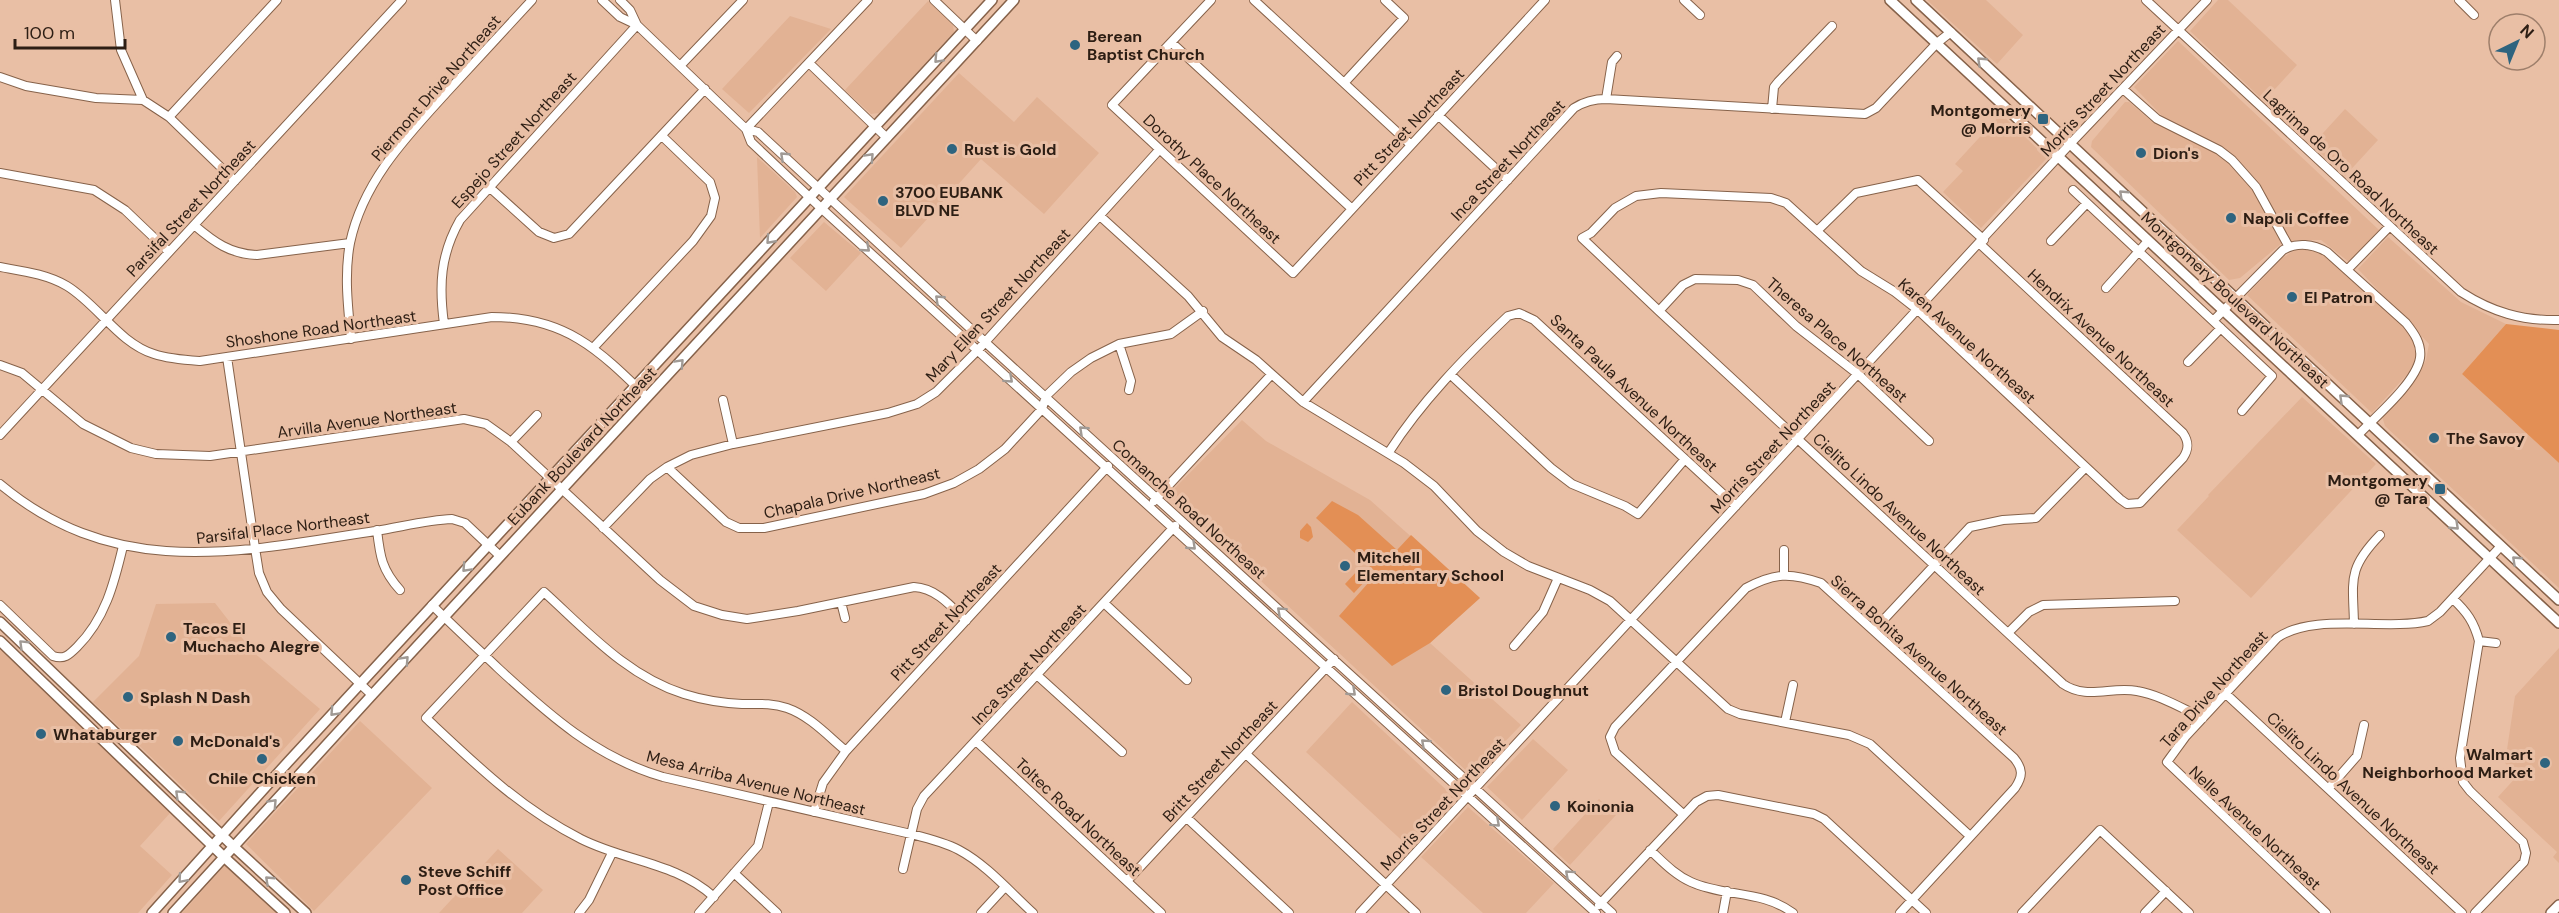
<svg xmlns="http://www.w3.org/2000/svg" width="2559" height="913" font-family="'DM Sans',sans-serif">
	<rect width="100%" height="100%" fill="#e9bfa5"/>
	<!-- built -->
	<path fill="#e2b294" d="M1927,0H1986L2023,35L1997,64Z
		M2218,0H2228L2297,65L2264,101L2190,31Z
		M928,1L953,25L954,32L879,113L871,114L845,90Z
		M790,16L831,29L749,113L722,89Z
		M2178,41L2379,230L2349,262L2321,240H2297L2282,243L2240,278L2229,280L2091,147L2092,141L2125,102H2129L2150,120L2194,143L2200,137L2165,119L2134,87Z
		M959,73L1014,122L1037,97L1099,153L1044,214L981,159L901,248L844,197Z
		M2345,109L2378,140L2345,176L2312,145Z
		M2001,114L2047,158L1981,228L1943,192L1963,171L1955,164Z
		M757,157L795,192L797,197L760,238Z
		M824,222L861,253L826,291L790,258Z
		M2388,237L2461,302L2506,324L2462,374L2559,463V588L2385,426L2382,416L2416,379L2426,360L2429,344L2358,269Z
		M2297,249L2323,252L2409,331L2415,344L2416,358L2413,368L2372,413L2247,295L2282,258Z
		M2302,397L2376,464L2251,598L2177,530L2209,496L2208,495Z
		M1242,420L1266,441L1370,500L1480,598L1430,643L1521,725L1472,776L1168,495Z
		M215,603L253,652L320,709L219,821L93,702L139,656L156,604Z
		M0,647L171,812L140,846L172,875L138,913H0Z
		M2559,648V863L2553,857L2557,852L2498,797L2518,775L2505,763L2515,696Z
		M1352,702L1455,798L1409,847L1306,752Z
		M360,721L432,788L314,911L246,844Z
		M1533,739L1568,770L1522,820L1487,787Z
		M1599,799L1616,815L1570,865L1553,849Z
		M1468,807L1554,883L1526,913H1483L1421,857Z
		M498,849L543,890L522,913H439Z
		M226,864L278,913H182Z"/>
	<!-- green -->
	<path fill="#e38f55" d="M2506,324L2559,330V463L2462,374Z
		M1332,501L1358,515L1397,550L1411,535L1480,598L1430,643L1392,666L1339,616L1377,573L1316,518Z
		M1307,523L1311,527L1313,537L1308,542L1300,538V531Z
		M1358,570L1367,579L1354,593L1345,584Z"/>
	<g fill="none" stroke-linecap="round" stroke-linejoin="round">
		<!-- minor casing -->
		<g stroke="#86624a" stroke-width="10">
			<path id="minor" d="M115,0L121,50L143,100
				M602,0L620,17L637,25L746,129L751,142L822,209L1596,913
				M620,0L630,10L637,25
				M934,0L977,41
				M1211,0L1112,105L1293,273L1545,0
				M1254,0L1410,144
				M1684,0L1700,15
				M2146,0L2461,292C2492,312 2522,321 2559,320
				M2459,0L2474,15
				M1172,43L1351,208
				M809,63L887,138
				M680,66L743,0
				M0,77L26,86L96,98L143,100L169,117L235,181
				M1345,82L1404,18L1385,0
				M2123,89L2157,119L2219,150L2232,160L2256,187L2289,247
				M1606,99L1612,62L1617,56
				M1772,109L1774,87L1778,82L1832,26
				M1438,115L1508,180
				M169,117L277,0
				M746,129L758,132L985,342L1612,913
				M746,129L868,0
				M0,173L94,190L125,210L169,252
				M488,186L539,232L554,238L569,234L705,89
				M2073,190L2272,376L2242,411
				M1100,216L1188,296L1222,337L1256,360L1303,402L1404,463L1434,486L1477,531L1504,552L1528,566L1590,590L1610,601L1728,709L1740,714L1849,735L1870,744L1970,836
				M194,225C214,242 230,254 257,255L350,243
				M1818,230L1856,193L1918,180L1984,240
				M2051,241L2087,203
				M1980,244L2183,433C2189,442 2189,449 2183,458L2140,503L2127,504L2120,499L1918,310L1895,292L1861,271L1786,203L1771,198L1661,193L1636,196L1615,208L1591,233L1582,238L1659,311L2063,684C2086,700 2112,686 2137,691C2160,695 2181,708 2203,718
				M0,267C22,271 47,274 67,286C98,305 119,343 154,354C169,359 185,360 200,361L492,317C565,317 598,349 647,397
				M2348,269L2389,227
				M2106,288L2148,241
				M1659,311L1683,285L1695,279L1738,280L1753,285L1796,326L1859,375L1929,441
				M2213,321L2283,250C2297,242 2313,244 2327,252L2406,323C2414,333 2422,344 2420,358C2416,383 2375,417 2358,435
				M444,324C439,286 440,255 460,220L637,25
				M351,339C348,307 344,275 350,243C363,181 407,136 448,91C476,61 504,30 532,0
				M1119,344L1131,381L1129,390
				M594,347L693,241L711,216L715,198L710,182L662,136
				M227,357L255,548L259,573L267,592L281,609L372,695
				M2188,362L2221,328
				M0,365L22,373L83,424L131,448L156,454L210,456L464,419L486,424L511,442L660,580L694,606L722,615L747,619L798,611L914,587C936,588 951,606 966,621
				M1451,375L1551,468L1572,484L1625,506L1638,514L1685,459
				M723,400L733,444
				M1303,402L1574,108C1585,101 1594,99 1606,99L1865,114L1876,108L1937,43L1951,32
				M0,435L402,0
				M511,442L537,415
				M1389,452C1421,402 1465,357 1508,316L1519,313L1534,320L1736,506
				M667,467L726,522L739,528H764L924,494L954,483L979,469L1005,449L1042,409L1046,396L1071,372L1091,358L1119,344L1171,334L1203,311
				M0,484C116,581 239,552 375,531C401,527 427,520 452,519L465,523L500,556
				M1154,501L1271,375
				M603,528L650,479L667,467L691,455L733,444L888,413L917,404L936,392L978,350L1159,150
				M377,530C380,557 382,570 400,590
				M1784,575V550
				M2453,599C2467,612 2474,622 2479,641L2460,758L2463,782L2470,791L2523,842L2526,853L2524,862L2475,913
				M841,602L845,618
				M1104,603L1187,680
				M0,605L53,656C64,660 69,655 77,647C105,619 114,584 123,546
				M432,605C454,627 477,648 499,669C549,715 597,758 663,777L911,834C927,838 944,842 959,850C987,865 1010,892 1033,913
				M2354,624C2353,580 2347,569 2380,535
				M1874,630L1970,527L2003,520L2036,518L2086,467
				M2008,633L2029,612L2043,605L2175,601
				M2479,641L2496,643
				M1514,646L1543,612L1558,578
				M1038,676L1122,752
				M2226,694L2462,913
				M1785,722L1793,685
				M976,741L1161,913
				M1246,754L1416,913
				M2329,788L2357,756L2364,725
				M814,812L823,783L846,751L1108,466
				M1683,814L1615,752L1610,737L1615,727L1746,588C1774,573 1790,572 1821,583L2014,758C2023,769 2023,776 2015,788L1900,913
				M1187,818L1289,913
				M1650,850C1663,862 1675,875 1691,882C1724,897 1763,890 1793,913
				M903,869L917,809L924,796L1175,526
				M734,873L777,913
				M1127,881L1334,659
				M714,897C675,862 627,862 581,839C521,809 475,764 426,718L544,592C587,631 627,676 684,694C703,700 722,703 742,704C758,704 772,703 787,708C810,716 828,736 846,751
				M1599,905L1696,802L1707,796L1718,795L1814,814L1824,819L1926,913
				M579,913L589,900L612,853
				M699,913L758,846L769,802
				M981,913L1005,887
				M1360,913L2070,144L2207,0
				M1723,913L1727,891
				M2022,913L2100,830L2189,913
				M2145,913L2166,891
				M2326,913L2167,762L2186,736L2277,638C2313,612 2384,631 2428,621L2440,612L2501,546"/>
		</g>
		<!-- major casing -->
		<g stroke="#86624a" stroke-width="12">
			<path id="major" d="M1890,0L2559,623
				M1916,0L2559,600
				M0,622L233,846L306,913
				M0,641L224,857L285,913
				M152,913L288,762L992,0
				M173,913L372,695L1014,0
				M2551,913L2559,905"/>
		</g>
		<!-- minor -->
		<use href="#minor" stroke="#fff" stroke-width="8"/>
		<!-- major -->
		<use href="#major" stroke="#fff" stroke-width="9"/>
	</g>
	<!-- one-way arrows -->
	<defs><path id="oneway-chevron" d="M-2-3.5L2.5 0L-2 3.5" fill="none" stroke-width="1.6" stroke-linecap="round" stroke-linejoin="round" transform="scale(1.5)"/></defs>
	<g stroke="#a09a95">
		<use href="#oneway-chevron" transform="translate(938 59) rotate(133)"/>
		<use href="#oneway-chevron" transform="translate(1981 61) rotate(-137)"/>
		<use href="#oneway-chevron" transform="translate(784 156) rotate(-137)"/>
		<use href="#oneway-chevron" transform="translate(870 157) rotate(-47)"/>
		<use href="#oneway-chevron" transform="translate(2123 194) rotate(-137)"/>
		<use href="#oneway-chevron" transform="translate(770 240) rotate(132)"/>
		<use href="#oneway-chevron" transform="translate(866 248) rotate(41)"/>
		<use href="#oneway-chevron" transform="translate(939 299) rotate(-137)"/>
		<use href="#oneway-chevron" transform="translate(680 363) rotate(-47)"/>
		<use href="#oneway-chevron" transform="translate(1009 379) rotate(42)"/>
		<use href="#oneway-chevron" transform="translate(2343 398) rotate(-137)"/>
		<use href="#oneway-chevron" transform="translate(1083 430) rotate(-137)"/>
		<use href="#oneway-chevron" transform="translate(2455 526) rotate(43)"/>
		<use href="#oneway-chevron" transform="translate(1192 546) rotate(43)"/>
		<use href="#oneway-chevron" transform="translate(2516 560) rotate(-137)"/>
		<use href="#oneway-chevron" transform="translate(466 568) rotate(133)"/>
		<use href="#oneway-chevron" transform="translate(1281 611) rotate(-138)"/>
		<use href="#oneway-chevron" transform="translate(23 644) rotate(-136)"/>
		<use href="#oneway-chevron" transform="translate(405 660) rotate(-47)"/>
		<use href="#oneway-chevron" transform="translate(1352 692) rotate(43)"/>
		<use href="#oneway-chevron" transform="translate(334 712) rotate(133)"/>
		<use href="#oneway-chevron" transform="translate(1425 743) rotate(-138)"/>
		<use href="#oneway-chevron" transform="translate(179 794) rotate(-136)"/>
		<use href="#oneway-chevron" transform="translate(273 803) rotate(-47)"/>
		<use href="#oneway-chevron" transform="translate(1496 823) rotate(42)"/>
		<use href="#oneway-chevron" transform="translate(1569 874) rotate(-138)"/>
		<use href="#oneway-chevron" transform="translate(182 879) rotate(131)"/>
		<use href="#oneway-chevron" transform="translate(269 880) rotate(-137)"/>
	</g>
	<!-- markers -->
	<g fill="#2e647f" stroke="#e9bfa5" stroke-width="2">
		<circle cx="1075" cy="45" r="6"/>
		<rect x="2037" y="113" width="12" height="12" rx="3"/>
		<circle cx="952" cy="149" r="6"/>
		<circle cx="2141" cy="153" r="6"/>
		<circle cx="883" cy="201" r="6"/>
		<circle cx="2231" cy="218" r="6"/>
		<circle cx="2292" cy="297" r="6"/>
		<circle cx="2434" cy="438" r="6"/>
		<rect x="2434" y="483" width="12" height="12" rx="3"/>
		<circle cx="1345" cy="566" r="6"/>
		<circle cx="171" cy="637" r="6"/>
		<circle cx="1446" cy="690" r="6"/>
		<circle cx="128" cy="697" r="6"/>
		<circle cx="41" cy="734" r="6"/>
		<circle cx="178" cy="741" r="6"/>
		<circle cx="262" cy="759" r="6"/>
		<circle cx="2545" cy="763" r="6"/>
		<circle cx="1555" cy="806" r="6"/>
		<circle cx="406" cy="880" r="6"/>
	</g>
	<g text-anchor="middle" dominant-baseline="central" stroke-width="6" stroke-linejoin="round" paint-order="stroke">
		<!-- poi labels -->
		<g font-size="16" font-weight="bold" fill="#2d1e14" stroke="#e9bfa5" text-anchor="start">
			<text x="1087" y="36">Berean<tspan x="1087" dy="18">Baptist Church</tspan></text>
			<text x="2031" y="110" text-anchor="end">Montgomery<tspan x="2031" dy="18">@ Morris</tspan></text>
			<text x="964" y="149">Rust is Gold</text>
			<text x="2153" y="153">Dion's</text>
			<text x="895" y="192">3700 EUBANK<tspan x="895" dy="18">BLVD NE</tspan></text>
			<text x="2243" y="218">Napoli Coffee</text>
			<text x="2304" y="297">El Patron</text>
			<text x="2446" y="438">The Savoy</text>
			<text x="2428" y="480" text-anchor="end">Montgomery<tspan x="2428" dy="18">@ Tara</tspan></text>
			<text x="1357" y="557">Mitchell<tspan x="1357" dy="18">Elementary School</tspan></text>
			<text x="183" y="628">Tacos El<tspan x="183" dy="18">Muchacho Alegre</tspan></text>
			<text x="1458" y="690">Bristol Doughnut</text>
			<text x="140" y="697">Splash N Dash</text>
			<text x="53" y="734">Whataburger</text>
			<text x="190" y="741">McDonald's</text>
			<text x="2533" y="754" text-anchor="end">Walmart<tspan x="2533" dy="18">Neighborhood Market</tspan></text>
			<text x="262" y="778" text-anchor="middle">Chile Chicken</text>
			<text x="1567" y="806">Koinonia</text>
			<text x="418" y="871">Steve Schiff<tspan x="418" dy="18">Post Office</tspan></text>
		</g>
		<!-- street labels -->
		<g font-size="16" fill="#2d1e14" stroke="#e9bfa5">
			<text transform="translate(436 88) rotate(-49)">Piermont Drive Northeast</text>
			<text transform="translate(2103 90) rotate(-47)">Morris Street Northeast</text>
			<text transform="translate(1409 127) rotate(-47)">Pitt Street Northeast</text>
			<text transform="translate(514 140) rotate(-48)">Espejo Street Northeast</text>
			<text transform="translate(1508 160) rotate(-47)">Inca Street Northeast</text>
			<text transform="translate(2351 172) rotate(43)">Lagrima de Oro Road Northeast</text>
			<text transform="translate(1212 179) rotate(43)">Dorothy Place Northeast</text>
			<text transform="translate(191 208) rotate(-47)">Parsifal Street Northeast</text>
			<text transform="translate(2235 300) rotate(43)">Montgomery Boulevard Northeast</text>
			<text transform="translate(998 305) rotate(-47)">Mary Ellen Street Northeast</text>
			<text transform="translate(321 329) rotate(-8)">Shoshone Road Northeast</text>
			<text transform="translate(2101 338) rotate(43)">Hendrix Avenue Northeast</text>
			<text transform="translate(1837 340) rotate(41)">Theresa Place Northeast</text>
			<text transform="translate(1967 341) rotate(42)">Karen Avenue Northeast</text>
			<text transform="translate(1634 393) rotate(43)">Santa Paula Avenue Northeast</text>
			<text transform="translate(367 420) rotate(-8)">Arvilla Avenue Northeast</text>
			<text transform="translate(582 446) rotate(-47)">Eubank Boulevard Northeast</text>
			<text transform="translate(1773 447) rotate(-47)">Morris Street Northeast</text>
			<text transform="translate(852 493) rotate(-13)">Chapala Drive Northeast</text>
			<text transform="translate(1189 509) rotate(42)">Comanche Road Northeast</text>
			<text transform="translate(1899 514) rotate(43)">Cielito Lindo Avenue Northeast</text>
			<text transform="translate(283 528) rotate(-7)">Parsifal Place Northeast</text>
			<text transform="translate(946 622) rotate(-47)">Pitt Street Northeast</text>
			<text transform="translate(1919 655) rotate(42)">Sierra Bonita Avenue Northeast</text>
			<text transform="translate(1029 664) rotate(-47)">Inca Street Northeast</text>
			<text transform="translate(2214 689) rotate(-48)">Tara Drive Northeast</text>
			<text transform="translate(1220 761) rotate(-47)">Britt Street Northeast</text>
			<text transform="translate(756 783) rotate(14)">Mesa Arriba Avenue Northeast</text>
			<text transform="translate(2353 793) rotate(43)">Cielito Lindo Avenue Northeast</text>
			<text transform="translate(1443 804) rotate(-47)">Morris Street Northeast</text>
			<text transform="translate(1078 817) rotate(43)">Toltec Road Northeast</text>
			<text transform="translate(2255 828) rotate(43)">Nelle Avenue Northeast</text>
		</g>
	</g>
	<!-- north arrow -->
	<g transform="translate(2517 42) rotate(43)"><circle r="28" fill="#e9bfa5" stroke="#9e7f6b" stroke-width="1.5"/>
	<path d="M0-4.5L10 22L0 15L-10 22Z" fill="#2e647f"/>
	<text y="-9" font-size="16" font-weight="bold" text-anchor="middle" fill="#2d1e14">N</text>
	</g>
	<!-- scale -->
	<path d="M15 39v9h110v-9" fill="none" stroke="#2d1e14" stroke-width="3"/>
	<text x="24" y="39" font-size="18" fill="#2d1e14" stroke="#e9bfa5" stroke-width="4.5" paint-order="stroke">100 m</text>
</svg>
